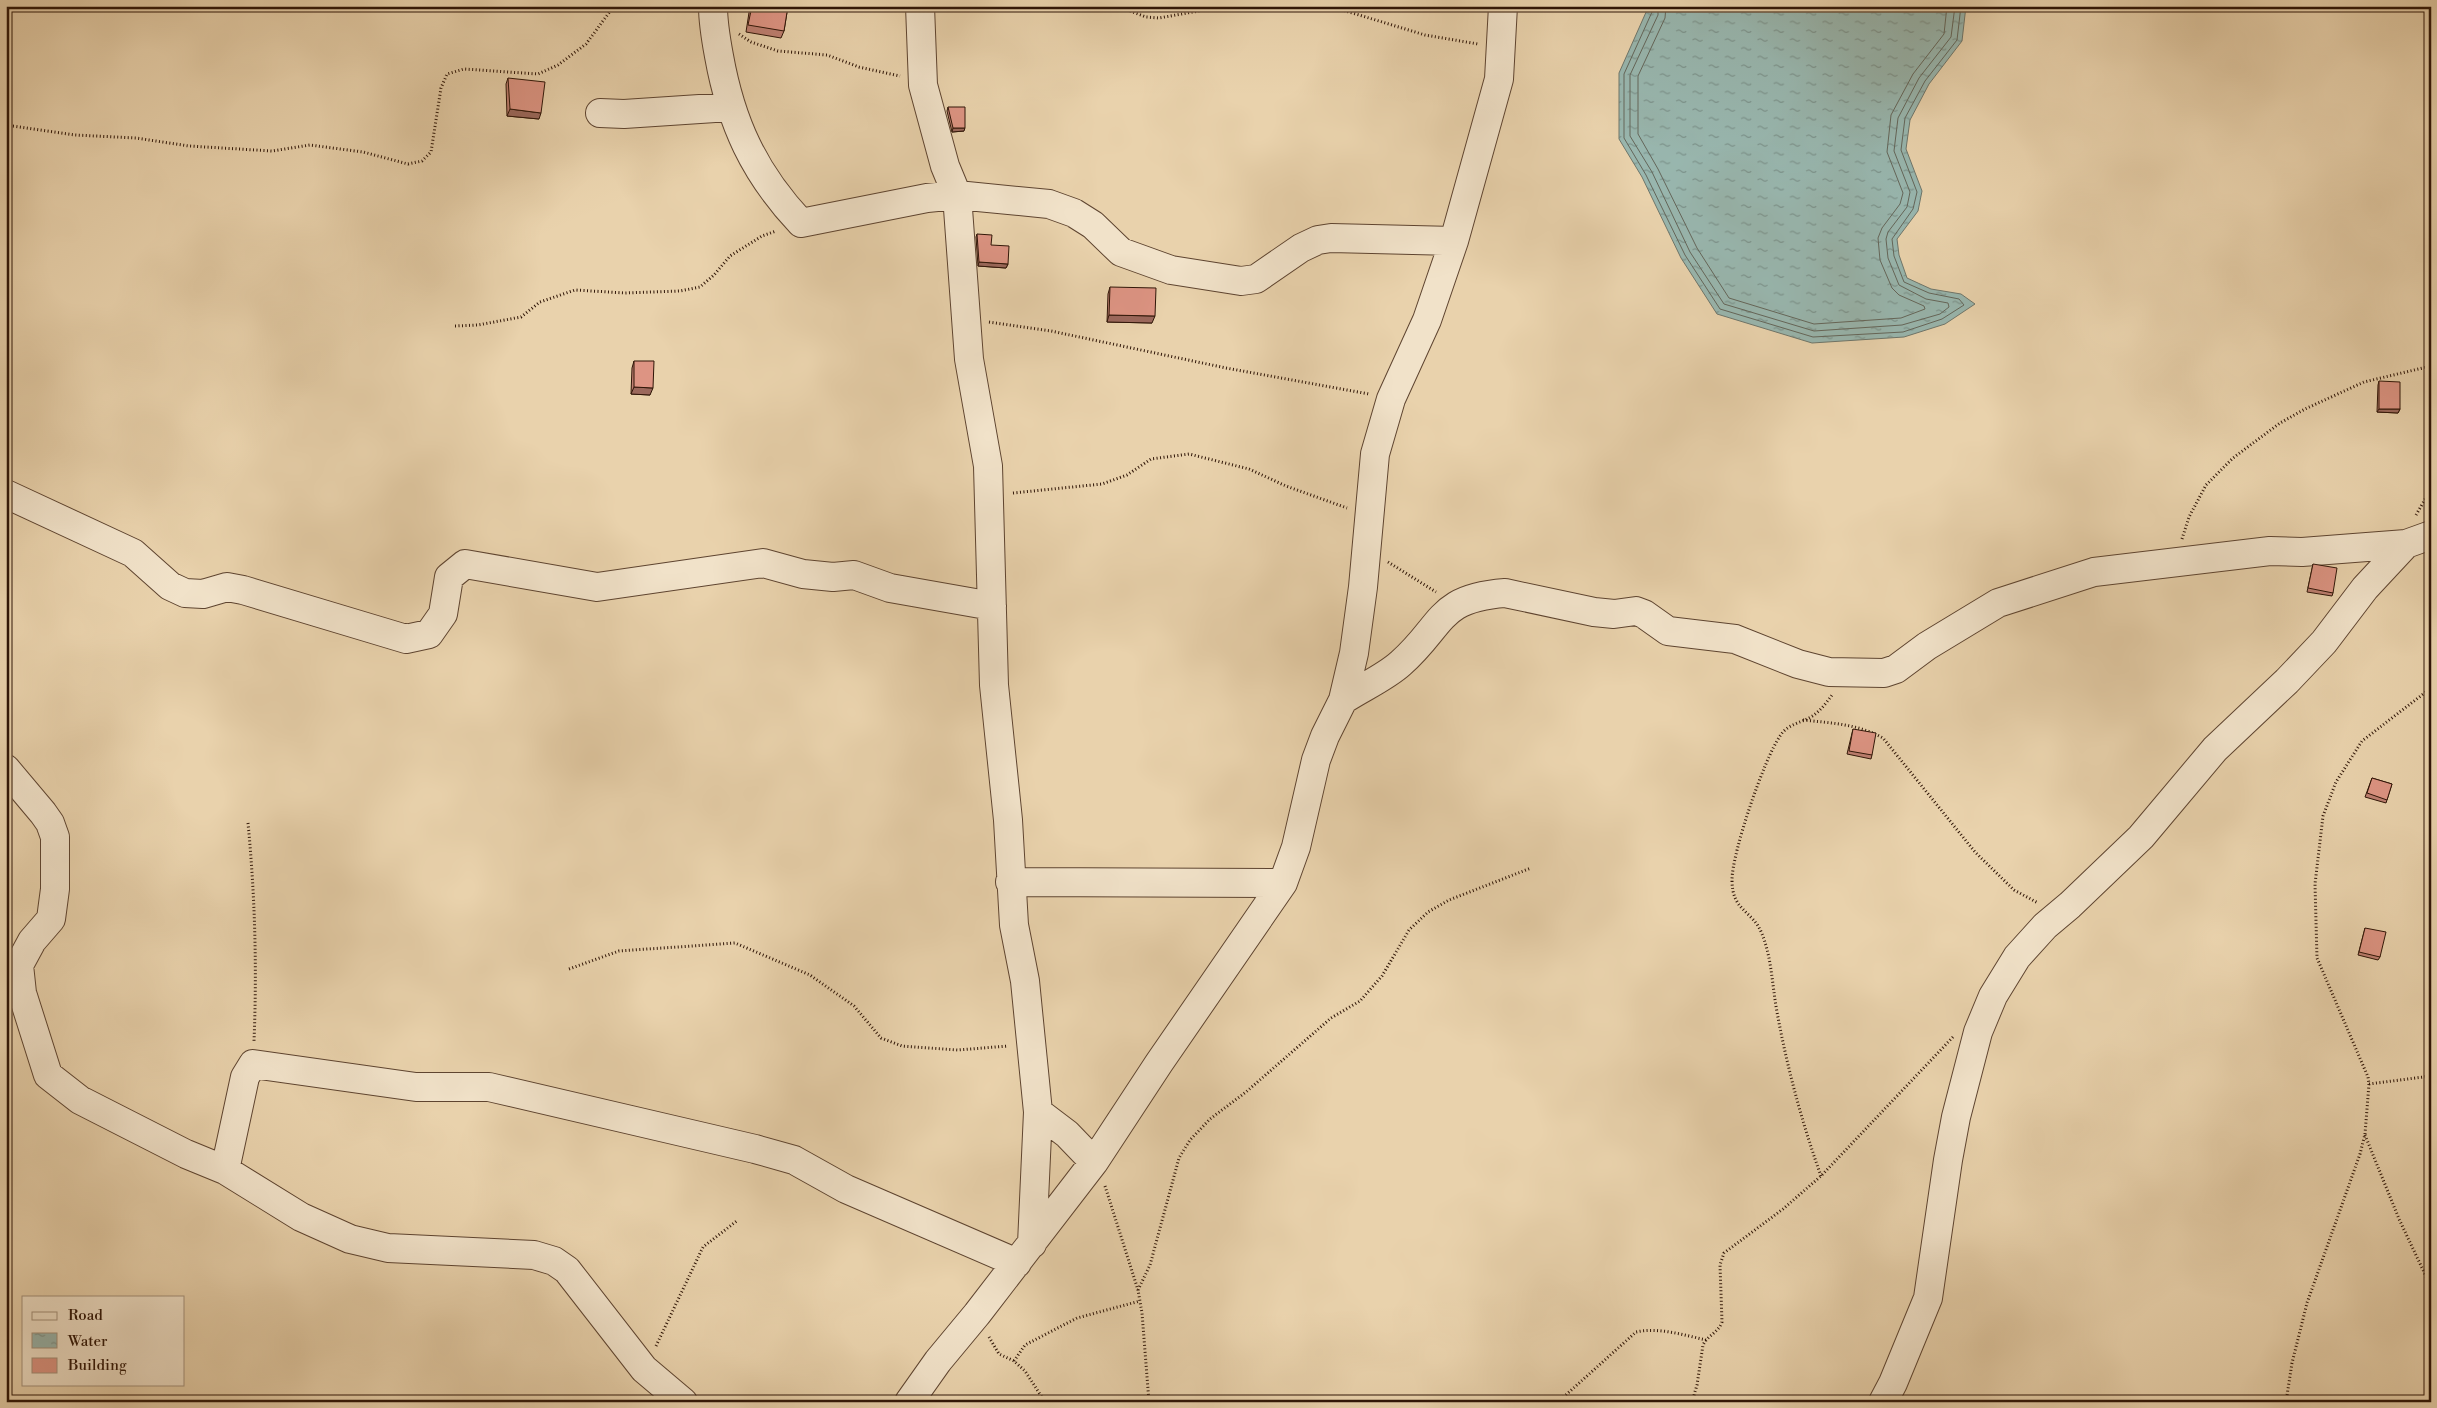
<svg xmlns="http://www.w3.org/2000/svg" width="2437" height="1408" font-family="'Libre Bodoni',serif">
	<defs>
		<pattern id="water-ripples" width="26" height="14" patternUnits="userSpaceOnUse" patternTransform="scale(1.25)"><rect width="26" height="14" fill="#98b6ae"/><path d="M2 4q2-2 4 0t4 0M15 11q2-2 4 0t4 0" fill="none" stroke="#7c938c"/></pattern>
	</defs>
	<rect width="100%" height="100%" fill="#e9d2ac"/>
	<filter id="stains"><feTurbulence type="fractalNoise" baseFrequency=".004" numOctaves="4"/><feColorMatrix values="0 0 0 0 .2 0 0 0 0 .09 0 0 0 0 .02 0 0 0 .5 -.17"/></filter>
	<radialGradient id="worn" r=".72"><stop offset=".6" stop-color="#630" stop-opacity="0"/><stop offset="1" stop-color="#630" stop-opacity=".3"/></radialGradient>
	<!-- water -->
	<path fill="url(#water-ripples)" stroke="#6e766b" d="M1647,6H1966L1962,41L1929,84L1910,120L1906,149L1922,191L1918,211L1897,239L1899,255L1907,278L1931,289L1961,294L1975,304L1945,324L1904,337L1812,343L1717,314L1681,258L1642,177L1619,139V73L1647,10Z"/>
	<g fill="none" stroke-linecap="round" stroke-linejoin="round">
		<!-- shore -->
		<path stroke="#64665a" stroke-width="1" d="M1652,6V12L1624,74V138L1646,175L1685,255L1720,309L1813,337L1903,332L1942,319L1964,305L1959,299L1929,293L1904,282L1894,256L1892,239L1913,209L1917,192L1901,150L1905,118L1925,81L1957,40L1961,6
			M1658,6V15L1630,75V136L1652,172L1690,252L1724,304L1814,331L1902,325L1940,314L1949,307L1948,303L1926,299L1899,285L1888,258L1886,239L1888,232L1907,207L1910,192L1894,151L1898,118L1919,78L1951,37L1955,6
			M1666,6L1665,18L1638,76V134L1658,169L1697,248L1729,298L1814,324L1901,318L1925,309L1924,306L1899,295L1892,288L1880,260L1878,238L1882,228L1900,204L1903,193L1887,152L1891,115L1913,74L1944,34L1947,6"/>
		<!-- minor casing -->
		<g stroke="#5e4430" stroke-width="30">
			<path id="minor" d="M713,6C713,23 716,40 719,56C731,123 754,173 801,223L927,198L957,195L1049,204L1074,213L1093,225L1121,252L1171,270L1241,281L1256,279L1301,248L1318,240L1331,238L1454,241
				M920,6L923,85L945,166L957,195L969,359L988,466L994,685L1008,820L1014,925L1025,981L1038,1112L1032,1244
				M600,113L624,114L730,107
				M6,494L133,553L170,586L185,593L203,594L227,587L243,590L406,639L429,634L443,614L449,577L465,564L597,587L763,563L803,574L833,577L854,575L890,588L992,606
				M1343,700C1361,688 1386,677 1401,663C1444,625 1437,598 1505,593L1594,612L1614,614L1636,611L1644,614L1668,631L1735,639L1798,664L1829,672L1884,673L1896,669L1927,646L1998,603L2094,572L2270,551L2302,552L2406,544
				M6,769L43,813L50,823L55,837V889L51,919L32,941L19,965L22,993L48,1075L80,1100L186,1154L225,1170L301,1217L350,1239L388,1248L534,1255L554,1261L567,1270L644,1369L683,1402
				M1010,882L1283,883
				M1038,1112L1067,1134L1094,1162
				M225,1170L245,1077L253,1064L416,1087H489L755,1149L794,1160L846,1189L1017,1263
				M909,1402L938,1361L977,1314L1094,1162L1159,1063L1283,883L1296,847L1316,760L1325,736L1343,700L1354,653L1363,587L1375,454L1391,399L1427,320L1454,241L1499,79L1503,6
				M1883,1402L1893,1383L1928,1298L1948,1160L1956,1117L1978,1032L1993,996L2017,957L2045,926L2070,905L2141,837L2215,749L2287,681L2324,642L2365,588L2406,544L2431,535"/>
		</g>
		<!-- path -->
		<path stroke="#2f1507" stroke-width="3" stroke-dasharray="1 2.5" stroke-linecap="butt" d="M1117,6L1146,17L1159,18L1227,6
			M1264,6L1336,8L1425,35L1478,44
			M739,34L751,42L778,51L827,55L859,67L900,76
			M6,125L75,135L136,138L189,146L272,151L310,145L363,152L408,164L422,161L431,152L441,88L447,74L464,69L538,74L558,65L586,44L614,6
			M989,322L1051,331L1226,368L1369,394
			M455,326L478,325L521,317L540,302L575,290L625,293L680,291L700,287L714,275L730,256L762,236L776,231
			M1013,493L1102,484L1127,475L1151,459L1189,454L1249,469L1286,486L1347,508
			M2416,515L2431,489
			M2182,539L2189,517L2206,485L2233,458L2280,423L2305,409L2364,382L2431,366
			M1388,562L1436,592
			M1803,720C1831,723 1858,724 1883,738L1975,852L2014,890L2038,903
			M248,823C255,896 257,968 254,1041
			M569,969L619,951L735,943L810,975L854,1006L881,1038L902,1046L958,1050L1008,1046
			M2369,1084L2431,1076
			M2365,1135L2399,1219L2431,1287
			M1821,1176C1802,1123 1787,1067 1777,1012C1772,985 1772,959 1762,934C1753,910 1732,912 1732,880C1732,853 1764,759 1780,736C1788,723 1803,723 1814,715C1821,710 1827,702 1832,695
			M1105,1186L1138,1290L1142,1313L1149,1402
			M1138,1290L1150,1265L1179,1158L1190,1140L1210,1119L1246,1092L1331,1018L1360,1001L1382,976L1409,930L1428,912L1449,900L1531,868
			M989,1337L999,1354L1014,1361L1025,1371L1045,1402
			M656,1346L703,1247L738,1220
			M1014,1361L1025,1345L1077,1318L1140,1301
			M1558,1402L1636,1332C1658,1327 1684,1335 1706,1340
			M1692,1402L1697,1385L1703,1345C1708,1335 1718,1333 1722,1322L1720,1265L1724,1253L1783,1209L1821,1176L1953,1037
			M2286,1402L2292,1363L2307,1303L2360,1154L2365,1134L2369,1084L2368,1077L2317,958L2315,884L2323,816L2336,782L2362,741L2431,688"/>
		<!-- minor -->
		<use href="#minor" stroke="#f1e2c9" stroke-width="28"/>
	</g>
	<!-- wall -->
	<path fill="#be7f71" stroke="#2f1507" d="M750,6H788L784,31L781,38L746,32Z
		M508,78L539,119L507,116L506,84Z
		M948,107L964,131L952,132L947,111Z
		M977,234L991,245L1008,264L1006,268L978,266L976,237Z
		M1110,287L1152,323L1107,322L1108,294Z
		M634,361L650,395L631,394L632,368Z
		M2379,381L2400,409L2398,413L2377,412L2378,385Z
		M2313,564L2333,593L2332,596L2307,592Z
		M1853,729L1872,755L1871,759L1847,754Z
		M2372,778L2392,784L2386,803L2365,797Z
		M2365,928L2380,957L2378,960L2358,955Z"/>
	<!-- shaded-wall -->
	<path fill="#9b685c" stroke="#2f1507" d="M510,109L541,113L539,119L507,116Z
		M953,128H965L964,131L952,132Z
		M979,262L1008,264L1006,268L978,266Z
		M1109,315L1155,316L1152,323L1107,322Z
		M634,387L653,388L650,395L631,394Z
		M2379,409H2400L2398,413L2377,412Z"/>
	<!-- building -->
	<path fill="#dd9483" stroke="#2f1507" d="M752,6H788L784,31L748,25Z
		M508,78L545,82L541,113L510,109Z
		M948,107H965V128H953Z
		M977,234L992,235L991,245L1009,246L1008,264L979,262Z
		M1110,287L1156,288L1155,316L1109,315Z
		M634,361H654L653,388L634,387Z
		M2379,381L2400,382V409H2379Z
		M2313,564L2337,568L2333,593L2308,588Z
		M1853,729L1876,733L1872,755L1849,751Z
		M2372,778L2392,784L2387,800L2367,793Z
		M2365,928L2386,932L2380,957L2359,952Z"/>
	<!-- margin -->
	<rect width="2437" height="1408" fill="none" stroke="#e9d2ac" stroke-width="25"/>
	<rect x="8" y="8" width="2422" height="1393" fill="none" stroke="#2f1507" stroke-width="2.5"/>
	<rect x="12" y="12" width="2412" height="1383" fill="none" stroke="#2f1507"/>
	<!-- legend -->
	<rect x="22" y="1296" width="162" height="90" fill="#f1e2c9" stroke="#a3907b"/>
	<rect x="32" y="1312" width="25" height="8" fill="#f1e2c9" stroke="#a3907b"/>
	<text x="68" y="1320" font-size="15" fill="#2f1507">Road</text>
	<rect x="32" y="1333" width="25" height="15" fill="url(#water-ripples)" stroke="#a3907b"/>
	<text x="68" y="1346" font-size="15" fill="#2f1507">Water</text>
	<rect x="32" y="1358" width="25" height="15" fill="#dd9483" stroke="#a3907b"/>
	<text x="68" y="1370" font-size="15" fill="#2f1507">Building</text>
	<rect width="100%" height="100%" filter="url(#stains)"/>
	<rect width="100%" height="100%" fill="url(#worn)"/>
</svg>
